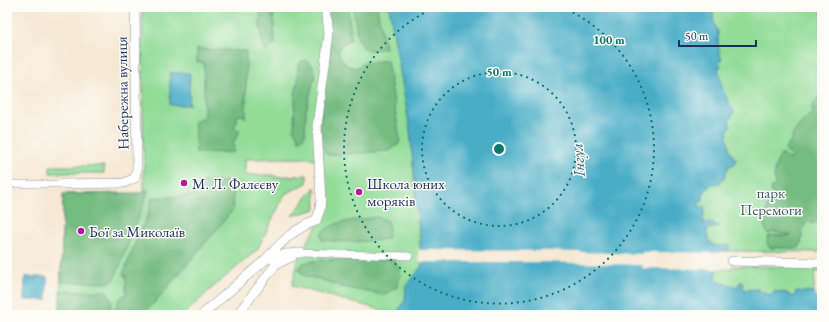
<svg xmlns="http://www.w3.org/2000/svg" width="829" height="322" font-family="'EB Garamond',serif">
	<rect width="100%" height="100%" fill="#fdfcf7"/>
	<filter id="ink" filterUnits="userSpaceOnUse"><feTurbulence type="fractalNoise" baseFrequency=".025" numOctaves="2"/><feDisplacementMap in="SourceGraphic" scale="8" xChannelSelector="R" yChannelSelector="G"/><feConvolveMatrix kernelMatrix="1 2 1 2 8 2 1 2 1" color-interpolation-filters="sRGB"/></filter>
	<filter id="wash" filterUnits="userSpaceOnUse"><feTurbulence type="fractalNoise" baseFrequency=".012" numOctaves="4" result="noise"/><feDisplacementMap in="SourceGraphic" scale="16" xChannelSelector="R" yChannelSelector="G"/><feGaussianBlur stdDeviation="0.9" result="paint"/><feColorMatrix in="noise" values="0 0 0 0 0 0 0 0 0 0 0 0 0 0 0 0 0 1.4 0 .05"/><feComposite in="paint" operator="in"/></filter>
	<g filter="url(#wash)">
		<rect width="100%" height="100%" fill="#f6e8d2"/>
		<!-- green -->
		<path fill="#92dc98" stroke="#56867b" d="M142,7H389L410,129L422,266L406,286L405,301L396,314L292,286L300,253L315,230L324,207L325,182L321,162L307,158L245,159V175H274V177L290,176V177H294V176L307,175V183L285,194L257,250L210,290L183,315H60L63,194L144,193Z
			M712,7H822V252L729,251L728,245L714,246L708,239L707,230L710,228H715L703,224L698,203L703,201V194L711,184L720,183L734,157C727,149 731,144 726,137L729,121L734,112C726,97 715,78 719,61H721L718,46V32L714,23Z
			M50,166H104V173H50Z
			M315,187L316,209L292,216Z
			M732,266L822,267V272H815L814,293L796,291L794,297L786,293L775,291L771,295L759,292L758,289L744,290L742,282H740L738,287L728,284H724L716,279V269H731Z"/>
		<!-- forest -->
		<path fill="#75bc80" stroke="#48766f" d="M262,7H272L274,21L275,43L266,52C259,38 259,22 262,7Z
			M329,7H348L351,39L341,45L338,51C341,62 345,66 356,68L364,63L387,60L400,140L398,145L389,151L328,155L323,149L319,142Z
			M353,7H377L385,48L366,51L358,40Z
			M197,49L246,51V118L242,115L237,116V122L234,127L240,131L233,143L234,152L196,153L194,121L204,117V63L197,62Z
			M305,60L313,66L315,75L306,111L305,135L300,141L294,130L295,94L298,82V66L300,62Z
			M822,91V207L819,209L818,219L815,223L813,224L808,221C799,230 804,240 799,248H770L767,243L768,237C777,233 783,238 791,235L774,232L768,234C761,224 766,206 773,197L771,189L775,185C773,175 775,162 782,154L789,159H791V156L785,149L786,146L790,144C792,130 803,121 813,112L812,107Z
			M200,182H233V210L155,302L141,315H113L119,300L123,295H126V276L123,275L137,238L148,215L152,198L200,195Z
			M145,190H148L147,195L114,280L108,283L61,282L63,194L144,193H145Z
			M377,217L387,220L389,229L387,239C365,242 344,243 322,240L321,234C333,219 359,221 377,217Z
			M359,259L393,260L400,269L401,276L396,288L384,295L342,287L320,279L307,277L298,270L303,263L319,260Z
			M60,291H107L112,302L108,315H60Z"/>
		<!-- water -->
		<path fill="#48adc7" stroke="#326e92" d="M389,7H712L714,23L718,32V46L722,61H719V63L721,65L720,68H717C721,73 720,78 721,84C724,94 729,103 734,112L729,121L731,126L727,131L728,135L726,137C732,145 725,150 736,159L734,166L729,165L724,179L720,180V183L711,184L703,194V201L698,203L699,206L705,207L703,224L708,222L720,226L710,228L707,230L708,239L714,246L729,245V251L716,252V279L724,284H728L738,287L740,282L742,281L744,290L758,289L759,292H767L768,295H771L775,291L786,293L794,297L796,291L814,293L822,304V315H395L405,301L406,286L422,266L410,129Z
			M170,73H190L189,105H170Z
			M25,277H47V300H24Z"/>
		<!-- pier -->
		<path fill="#f6e8d2" d="M418,250L546,251L642,254V252L730,253L718,254V269L642,268V265L545,262H419Z"/>
	</g>
	<g filter="url(#ink)">
		<g fill="none" stroke-linecap="round" stroke-linejoin="round">
			<!-- pedestrian casing -->
			<g stroke="#888c98" stroke-width="8">
				<path id="pedestrian" d="M7,184H63
					M300,253L409,256"/>
			</g>
			<!-- minor casing -->
			<g stroke="#888c98" stroke-width="10">
				<path id="minor" d="M63,184L124,183L135,178L137,168L135,7
					M265,260C282,242 293,229 316,221L320,210L321,199L317,126L329,34L326,7
					M732,261L822,263
					M202,315L265,260L285,254L300,253
					M237,315L276,264L292,257"/>
			</g>
			<!-- pedestrian -->
			<use href="#pedestrian" stroke="#fff" stroke-width="7"/>
			<!-- minor -->
			<use href="#minor" stroke="#fff" stroke-width="9"/>
		</g>
	</g>
	<!-- distance rings -->
	<g fill="none" stroke="#0f766e" stroke-width="2" stroke-dasharray="2 4">
		<circle cx="499" cy="149" r="77"/>
		<path d="M562 7A155 155 0 1 1 436 7"/>
	</g>
	<!-- markers -->
	<g fill="#b5179e" stroke="#fdfcf7" stroke-width="1.5">
		<circle cx="184" cy="183" r="4"/>
		<circle cx="359" cy="192" r="4"/>
		<circle cx="81" cy="231" r="4"/>
	</g>
	<g text-anchor="middle" dominant-baseline="central" stroke-width="3" stroke-linejoin="round" paint-order="stroke">
		<!-- street labels -->
		<g font-size="15" fill="#1b2f5e" stroke="#fdfcf7">
			<text transform="translate(122 93) rotate(-91)">Набережна вулиця</text>
		</g>
		<!-- poi labels -->
		<g font-size="15" fill="#1b2f5e" stroke="#fdfcf7" text-anchor="start">
			<text x="192" y="183">М. Л. Фалєєву</text>
			<text x="367" y="183">Школа юних<tspan x="367" dy="17">моряків</tspan></text>
			<text x="89" y="231">Бої за Миколаїв</text>
		</g>
		<!-- park labels -->
		<g font-size="15" fill="#395a6c" stroke="#fdfcf7">
			<text x="771" y="192">парк<tspan x="771" dy="17">Перемоги</tspan></text>
		</g>
		<!-- water labels -->
		<g font-size="16" font-style="italic" fill="#2b5b83" stroke="#fdfcf7">
			<text transform="translate(578 160) rotate(-94)">Інгул</text>
		</g>
	</g>
	<circle cx="499" cy="149" r="6" fill="#0f766e" stroke="#fdfcf7" stroke-width="2"/>
	<g font-size="12" text-anchor="middle" font-weight="bold" fill="#0f766e" stroke="#fdfcf7" stroke-width="3" stroke-linejoin="round" paint-order="stroke">
		<text x="609" y="44">100 m</text>
		<text x="499" y="76">50 m</text>
	</g>
	<!-- margin -->
	<rect width="829" height="322" fill="none" stroke="#fdfcf7" stroke-width="24"/>
	<!-- scale -->
	<path d="M679 40v6h77v-6" fill="none" stroke="#1b2f5e" stroke-width="2"/>
	<text x="685" y="40" font-size="12" fill="#1b2f5e" stroke="#fdfcf7" stroke-width="3" paint-order="stroke">50 m</text>
</svg>
